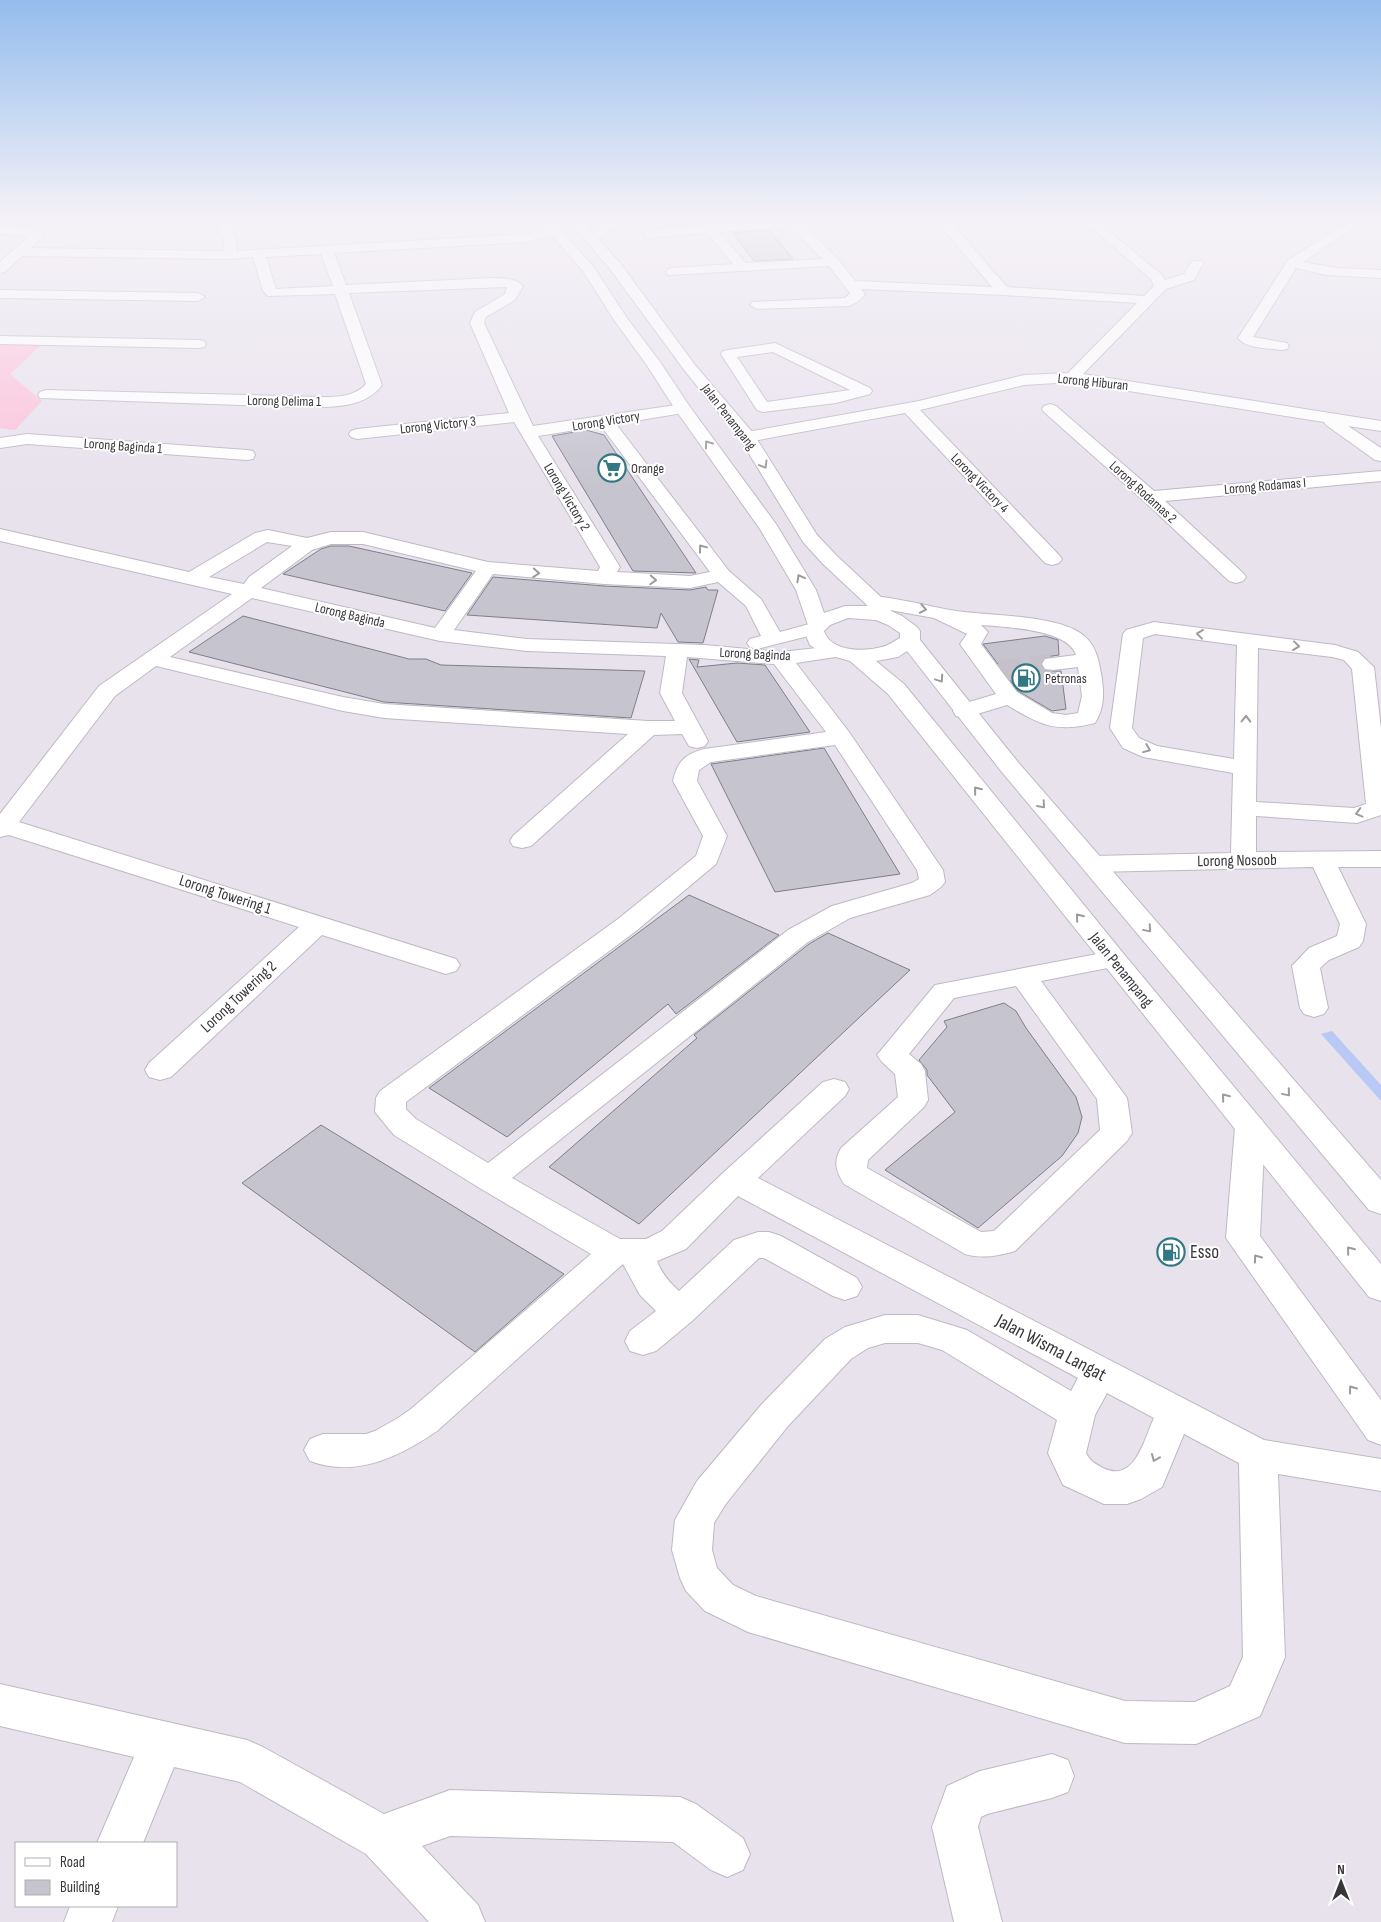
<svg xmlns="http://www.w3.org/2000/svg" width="1381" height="1922" font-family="'Sofia Sans Condensed',sans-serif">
	<rect width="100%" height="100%" fill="#e8e2ed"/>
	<!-- green -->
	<path fill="#fdc2da" d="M0,344L41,345L10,374L42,401L15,430L0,428Z"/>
	<!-- water -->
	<path fill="#b9c9f5" d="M1332,1031L1381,1085V1101L1321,1034Z"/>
	<!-- building -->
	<path fill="#c5c4cf" stroke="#7f7e89" d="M769,230L793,259L754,261L733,233Z
		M586,430L604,435L696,573L633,571L552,436Z
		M331,546H349L472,573L445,611L283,574L321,549Z
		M493,577L604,586L690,590L706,587L708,590H718L703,643L678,642L661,613L657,628L467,615Z
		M243,616L409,659H426L441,665L645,671L631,718L384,702L189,652Z
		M1045,636L1058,640L1059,655L1045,657L1040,665L1045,671H1061L1066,709L1052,711L1018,691L983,644Z
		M689,659L699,660L697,667L737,663L765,665L810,732L737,742Z
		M824,748L900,874L775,892L711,764Z
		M689,895L779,935L676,1014L668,1004L507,1137L429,1088Z
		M828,933L910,970L639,1224L549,1167L697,1038L694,1035L809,944Z
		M1004,1003L1016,1011L1026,1028L1076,1097L1082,1117L1078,1133L1062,1156L978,1228L885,1170L955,1112L927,1075V1070L919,1060L947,1027L944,1021Z
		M321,1125L564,1274L475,1352L242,1183Z"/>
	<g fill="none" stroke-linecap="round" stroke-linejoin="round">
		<!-- minor-tunnel -->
		<path stroke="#c5c0c9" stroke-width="21" stroke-dasharray="21 11" stroke-linecap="butt" d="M999,671L1053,664"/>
		<!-- minor casing -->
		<g stroke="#beb9c3" stroke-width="2">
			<path id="minor" d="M203,219H226L236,240V251L527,234L549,226H557L559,229C551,237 538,239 527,242L334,253L346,285L492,278C503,279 515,277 523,286L515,300L486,317L484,323L533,426L683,404L689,406L691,409L689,412L616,424L729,571L761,599L780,632L813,623L820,625L823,629L820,633L757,649L750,647L747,643L750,639L761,636L746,606L718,582L690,588L604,584L493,574L454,630L527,639L705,645L781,652L835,646L842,648L846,652L842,656L796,663L849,732L943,870L945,882L941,887L930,895L850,918L808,942L512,1178L620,1239H646L662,1231L724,1172L823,1082L834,1079L845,1082L849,1089L845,1096L758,1178L1264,1440L1381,1459V1491L1278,1474L1285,1657L1260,1716L1196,1744L1125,1743L748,1632L705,1611L686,1591L680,1578L672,1550L675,1520L697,1481L762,1404L825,1339L845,1327L885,1315H918L967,1330L1071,1391L1078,1378L738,1196L686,1249L657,1261C662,1274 669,1282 679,1291L734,1240L758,1232H769L781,1236L857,1278L862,1287L857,1296L845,1300L833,1296L764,1258H759L692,1321L656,1351L643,1355L630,1351L625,1341L630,1331L656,1311L640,1295L623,1264L437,1431C399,1457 356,1478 310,1461L304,1450L310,1439L323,1434H366L375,1431L398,1418L411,1409L591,1254L478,1187L394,1135L375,1112L376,1098L380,1091L618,919L696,856L703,836L673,781C677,762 685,754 704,749L826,732L774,664L687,657L682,693L708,741L705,746L697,748L689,746L682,734L654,735L531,846L522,848L513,846L510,841L513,836L628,734L384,718L343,711L156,666L115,696L19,822L456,959L460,965L456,971L446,974L322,935L171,1077L160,1080L149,1077L145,1070L149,1063L299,927L9,835L0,837V814L99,686L232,594L0,541V529L189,572L255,533L268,530L307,538L331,532H363L488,562L598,571L600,567L514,422L357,439L351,437L349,434L351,431L357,429L509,413L470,323L475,312L505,294L507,287L349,293L382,385C365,409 329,407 303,407L40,398L38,395L40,392L46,390L321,397C336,397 355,397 366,384L363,375L335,294L268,296L263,291L253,257L229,259L22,256L5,272L0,273V262L29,236L0,234V226C13,227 35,225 44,235L31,248L223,251L224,240L218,226L202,225L200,222ZM321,254L333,286L276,289L266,257ZM601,426L710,572L690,576L617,572L620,567L538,436ZM267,542L292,546L249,577L244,584L209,577ZM331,544H363L476,571L435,628L261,588L312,550ZM252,598L440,641L527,651L666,656L660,693L675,721H648L384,704L343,697L170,657ZM835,745L917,870L919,879L912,883L832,906L788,930L488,1163L416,1119L406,1109V1102L636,931L716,864L727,836L697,781L699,770L711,762ZM885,1343H918L942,1350L1057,1420L1048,1453L1063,1485L1104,1504H1127L1141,1499L1162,1487L1184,1434L1239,1463L1243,1657L1230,1686L1195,1702L1125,1701L756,1596L733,1585L717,1568L712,1550L714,1523L725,1505L788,1426L851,1359L868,1348ZM1107,1393L1154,1418C1144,1439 1135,1484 1103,1468C1094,1463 1090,1461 1086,1453L1095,1415Z
				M256,219H307L301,223L263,226L259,225Z
				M784,219H850L844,223L804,226L838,259L855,281L992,287L935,219H948L1007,287L1144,296L1154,286L1151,279L1081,219H1094L1161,274L1165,280L1184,274L1192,261H1202L1203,264L1194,280L1166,289L1083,374L1381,421V431L1348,426L1381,448V461L1375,460L1326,425L1324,422L1072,382L1024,385L920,410L1059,555L1062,559L1059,563L1052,565L1045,563L905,413L747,442L741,441L739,437L741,433L747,432L919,401L1024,375L1068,373L1137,303L1003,295L861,289L865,294C861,300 855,304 848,306L757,309L750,305L752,302L845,298L850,293L829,266L668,275L666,272L668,269L673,268L733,264L707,233L649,238L643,234L649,230ZM791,227L822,259L746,263L719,232Z
				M1353,219H1367L1303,262L1337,268L1381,270V278L1326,275L1296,268L1253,337L1287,343L1289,346L1287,349L1282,350C1269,348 1246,349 1238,338L1288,260Z
				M0,290L198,293L205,297L198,301L0,298Z
				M0,336L199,340L204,341L206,344L204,347L199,348L0,344Z
				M775,343L870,388L872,391L870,394L836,403L763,412L757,410L721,354L723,351L728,350ZM773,352L850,390L767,402L737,357Z
				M1050,404L1056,406L1154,491L1381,471V481L1165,501L1243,573L1246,577L1243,581L1236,583L1229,581L1144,501L1044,412L1042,409L1044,406Z
				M27,434L247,450L253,451L255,455L253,459L247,460L27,444L0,448V438Z
				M875,596C900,599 925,605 950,610C983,616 1057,614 1083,635C1097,646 1099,662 1102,679C1104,695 1104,709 1095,723C1054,733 1041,725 1007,705L964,718L956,716L953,711L956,706L996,694L960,644L967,634L934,618L868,606L865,602L868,598ZM981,625C1005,627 1068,629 1076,655L1045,659L1042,664L1045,669L1053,670L1078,667L1082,696L1078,713L1066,715L1052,713L1017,692L981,644L988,632Z
				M1154,622L1335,645L1358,652L1374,667L1381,729V815L1357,823L1256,816V852L1381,851V867H1338L1366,924L1363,941L1359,947L1329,960L1320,968L1328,1008L1324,1014L1314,1017L1304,1014L1300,1008L1292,966L1309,948L1337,936L1340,924L1313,867L1093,872L1084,869L1080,864L1084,859L1093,856L1231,853L1233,773L1143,757L1123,748L1110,728L1123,634L1126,630ZM1155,634L1237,645L1234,759L1157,746L1139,738L1132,728L1143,638ZM1258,648L1332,657L1344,660L1352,669L1366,804L1354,808L1256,802Z
				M1113,951L1123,953L1127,959L1123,965L1041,981L1127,1098L1132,1133L1127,1141L1015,1251C998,1256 982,1259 965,1254L844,1184C836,1171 833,1162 841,1148L898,1097L895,1074L882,1062L877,1055L935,985ZM1016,986L1097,1099L1100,1130L994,1231L981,1232L867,1168L868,1160L924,1107L928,1100L925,1071L921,1064L909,1054L954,998Z
				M1250,1116L1261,1119L1265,1127L1260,1236L1381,1400V1445L1368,1440L1226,1238L1235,1127L1239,1119Z
				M0,1684L247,1740L263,1747L384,1814L450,1790L680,1797L696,1804L743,1838L750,1854L743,1870L727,1877L711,1870L673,1842L450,1836L422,1846L478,1905L485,1922H429L366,1854L240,1782L174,1767L143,1843H97L134,1757L0,1726Z
				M1052,1754L1068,1760L1074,1776L1068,1792L1052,1798L987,1814L981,1817L978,1827L1002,1922H954L932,1827L947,1786L980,1771Z
				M70,1906H118L112,1922H64Z"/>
		</g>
		<!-- major casing -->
		<g stroke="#beb9c3" stroke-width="2">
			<path id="major" d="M537,219H550L593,266L627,318L660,362L690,407L776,524L816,590L824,613L845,606H868L823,564L803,542L740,439L685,371L610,269L568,219H581L592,232L609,219H625L598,239L620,263L695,365L753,433L817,535L837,556L882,598L891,611L902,616L917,627L920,631V640L1017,761L1381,1180V1214L1369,1210L1001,771L907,651L898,657L876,661L904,684L1123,953L1381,1264V1301L1369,1297L888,694L850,661L822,653L810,645L804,631L808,625L796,590L760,529L675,409L646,364L614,320L583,271ZM848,618L876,620L888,625L900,633V638C894,641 888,646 882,647C864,652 831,652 824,631L830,625Z"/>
		</g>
		<!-- minor -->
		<use href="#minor" fill="#fff" fill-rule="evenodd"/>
		<!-- major -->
		<use href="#major" fill="#fff" fill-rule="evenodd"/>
	</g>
	<!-- one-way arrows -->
	<defs><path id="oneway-chevron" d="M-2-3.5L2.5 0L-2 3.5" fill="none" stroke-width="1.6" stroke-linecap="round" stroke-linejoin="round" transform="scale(1.25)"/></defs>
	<g stroke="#9c9a9c">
		<use href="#oneway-chevron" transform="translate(708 444) rotate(-126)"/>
		<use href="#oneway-chevron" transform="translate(764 465) rotate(59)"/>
		<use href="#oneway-chevron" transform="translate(702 548) rotate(-127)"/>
		<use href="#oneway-chevron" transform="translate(536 573) rotate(4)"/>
		<use href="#oneway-chevron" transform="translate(800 578) rotate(-119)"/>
		<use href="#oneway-chevron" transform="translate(653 580) rotate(3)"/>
		<use href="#oneway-chevron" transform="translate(923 609) rotate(11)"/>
		<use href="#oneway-chevron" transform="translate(1200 634) rotate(-173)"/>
		<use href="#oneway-chevron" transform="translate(1296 646) rotate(7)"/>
		<use href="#oneway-chevron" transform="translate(940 679) rotate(56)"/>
		<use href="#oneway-chevron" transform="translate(1246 719) rotate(-89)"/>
		<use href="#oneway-chevron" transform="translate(1147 749) rotate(22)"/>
		<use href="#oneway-chevron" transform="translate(977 790) rotate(-129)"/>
		<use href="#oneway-chevron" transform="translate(1042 805) rotate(49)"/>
		<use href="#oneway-chevron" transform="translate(1359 813) rotate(165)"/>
		<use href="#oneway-chevron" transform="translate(1079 917) rotate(-129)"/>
		<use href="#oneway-chevron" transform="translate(1148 929) rotate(50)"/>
		<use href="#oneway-chevron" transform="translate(1287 1093) rotate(50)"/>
		<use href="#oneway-chevron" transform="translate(1225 1097) rotate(-129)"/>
		<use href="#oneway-chevron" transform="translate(1350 1250) rotate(-129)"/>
		<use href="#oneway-chevron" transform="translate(1257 1258) rotate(-126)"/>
		<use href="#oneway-chevron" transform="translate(1352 1389) rotate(-126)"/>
		<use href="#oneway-chevron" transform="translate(1155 1458) rotate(113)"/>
	</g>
	<!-- sky -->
	<linearGradient id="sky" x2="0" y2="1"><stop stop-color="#95bced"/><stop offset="0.45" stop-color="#f5f2f7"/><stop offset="1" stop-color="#f5f2f7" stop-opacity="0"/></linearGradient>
	<rect width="1381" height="488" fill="url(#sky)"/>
	<!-- icons -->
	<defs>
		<g id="supermarket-ring" transform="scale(1.4375)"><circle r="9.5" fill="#fff" stroke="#317882" stroke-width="1.5"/><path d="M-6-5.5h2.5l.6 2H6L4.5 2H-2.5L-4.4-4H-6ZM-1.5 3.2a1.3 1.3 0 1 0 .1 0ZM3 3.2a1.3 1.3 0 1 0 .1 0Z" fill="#317882"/></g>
		<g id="fuel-ring" transform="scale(1.4375)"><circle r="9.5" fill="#fff" stroke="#317882" stroke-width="1.5"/><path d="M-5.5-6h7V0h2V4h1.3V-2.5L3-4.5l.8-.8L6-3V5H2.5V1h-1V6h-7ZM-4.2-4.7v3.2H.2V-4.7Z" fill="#317882"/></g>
	</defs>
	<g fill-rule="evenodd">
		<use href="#supermarket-ring" x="612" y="468"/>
		<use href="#fuel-ring" x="1026" y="678"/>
		<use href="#fuel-ring" x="1171" y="1252"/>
	</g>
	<g text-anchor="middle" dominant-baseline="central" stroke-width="4" stroke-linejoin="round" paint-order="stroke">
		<!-- far-street labels -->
		<g font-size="14" fill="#38363a" stroke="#fff">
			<text transform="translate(1093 382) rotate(6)">Lorong Hiburan</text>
			<text transform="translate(284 401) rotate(1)">Lorong Delima 1</text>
			<text transform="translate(729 417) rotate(52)">Jalan Penampang</text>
			<text transform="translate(606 421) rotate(-9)">Lorong Victory</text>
			<text transform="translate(438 425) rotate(-6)">Lorong Victory 3</text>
			<text transform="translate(123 446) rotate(4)">Lorong Baginda 1</text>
			<text transform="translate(980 483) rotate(46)">Lorong Victory 4</text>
			<text transform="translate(1265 486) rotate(-5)">Lorong Rodamas I</text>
			<text transform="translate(1143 492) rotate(42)">Lorong Rodamas 2</text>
			<text transform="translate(567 497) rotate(59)">Lorong Victory 2</text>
			<text transform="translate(350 615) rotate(13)">Lorong Baginda</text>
			<text transform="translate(755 654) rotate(3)">Lorong Baginda</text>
		</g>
		<!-- far-poi labels -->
		<g font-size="14" fill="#38363a" stroke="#fff" text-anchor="start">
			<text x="631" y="468">Orange</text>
			<text x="1045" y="678">Petronas</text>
		</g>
		<!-- street labels -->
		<g font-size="16" fill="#38363a" stroke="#fff">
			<text transform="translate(1237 861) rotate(-1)">Lorong Nosoob</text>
			<text transform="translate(225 895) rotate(18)">Lorong Towering 1</text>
			<text transform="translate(1121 970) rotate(51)">Jalan Penampang</text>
			<text transform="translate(239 997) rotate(-43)">Lorong Towering 2</text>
		</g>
		<!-- near-poi labels -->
		<g font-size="19" fill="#38363a" stroke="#fff" text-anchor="start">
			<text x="1190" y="1252">Esso</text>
		</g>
		<!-- near-street labels -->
		<g font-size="19" fill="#38363a" stroke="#fff">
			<text transform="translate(1051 1348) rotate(28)">Jalan Wisma Langat</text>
		</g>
	</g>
	<!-- legend -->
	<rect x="15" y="1842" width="162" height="65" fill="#ffffff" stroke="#afafb0"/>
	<rect x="25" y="1858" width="25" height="8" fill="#ffffff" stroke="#afafb0"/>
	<text x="60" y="1867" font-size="15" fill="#38363a">Road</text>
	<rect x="25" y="1880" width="25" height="15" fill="#c5c4cf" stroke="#afafb0"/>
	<text x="60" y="1892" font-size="15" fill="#38363a">Building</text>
	<!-- north arrow -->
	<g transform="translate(1341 1882)" stroke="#ffffff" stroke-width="4" paint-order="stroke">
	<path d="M0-4L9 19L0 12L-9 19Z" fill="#38363a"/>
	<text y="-8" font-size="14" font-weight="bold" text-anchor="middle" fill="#38363a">N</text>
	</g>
</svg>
